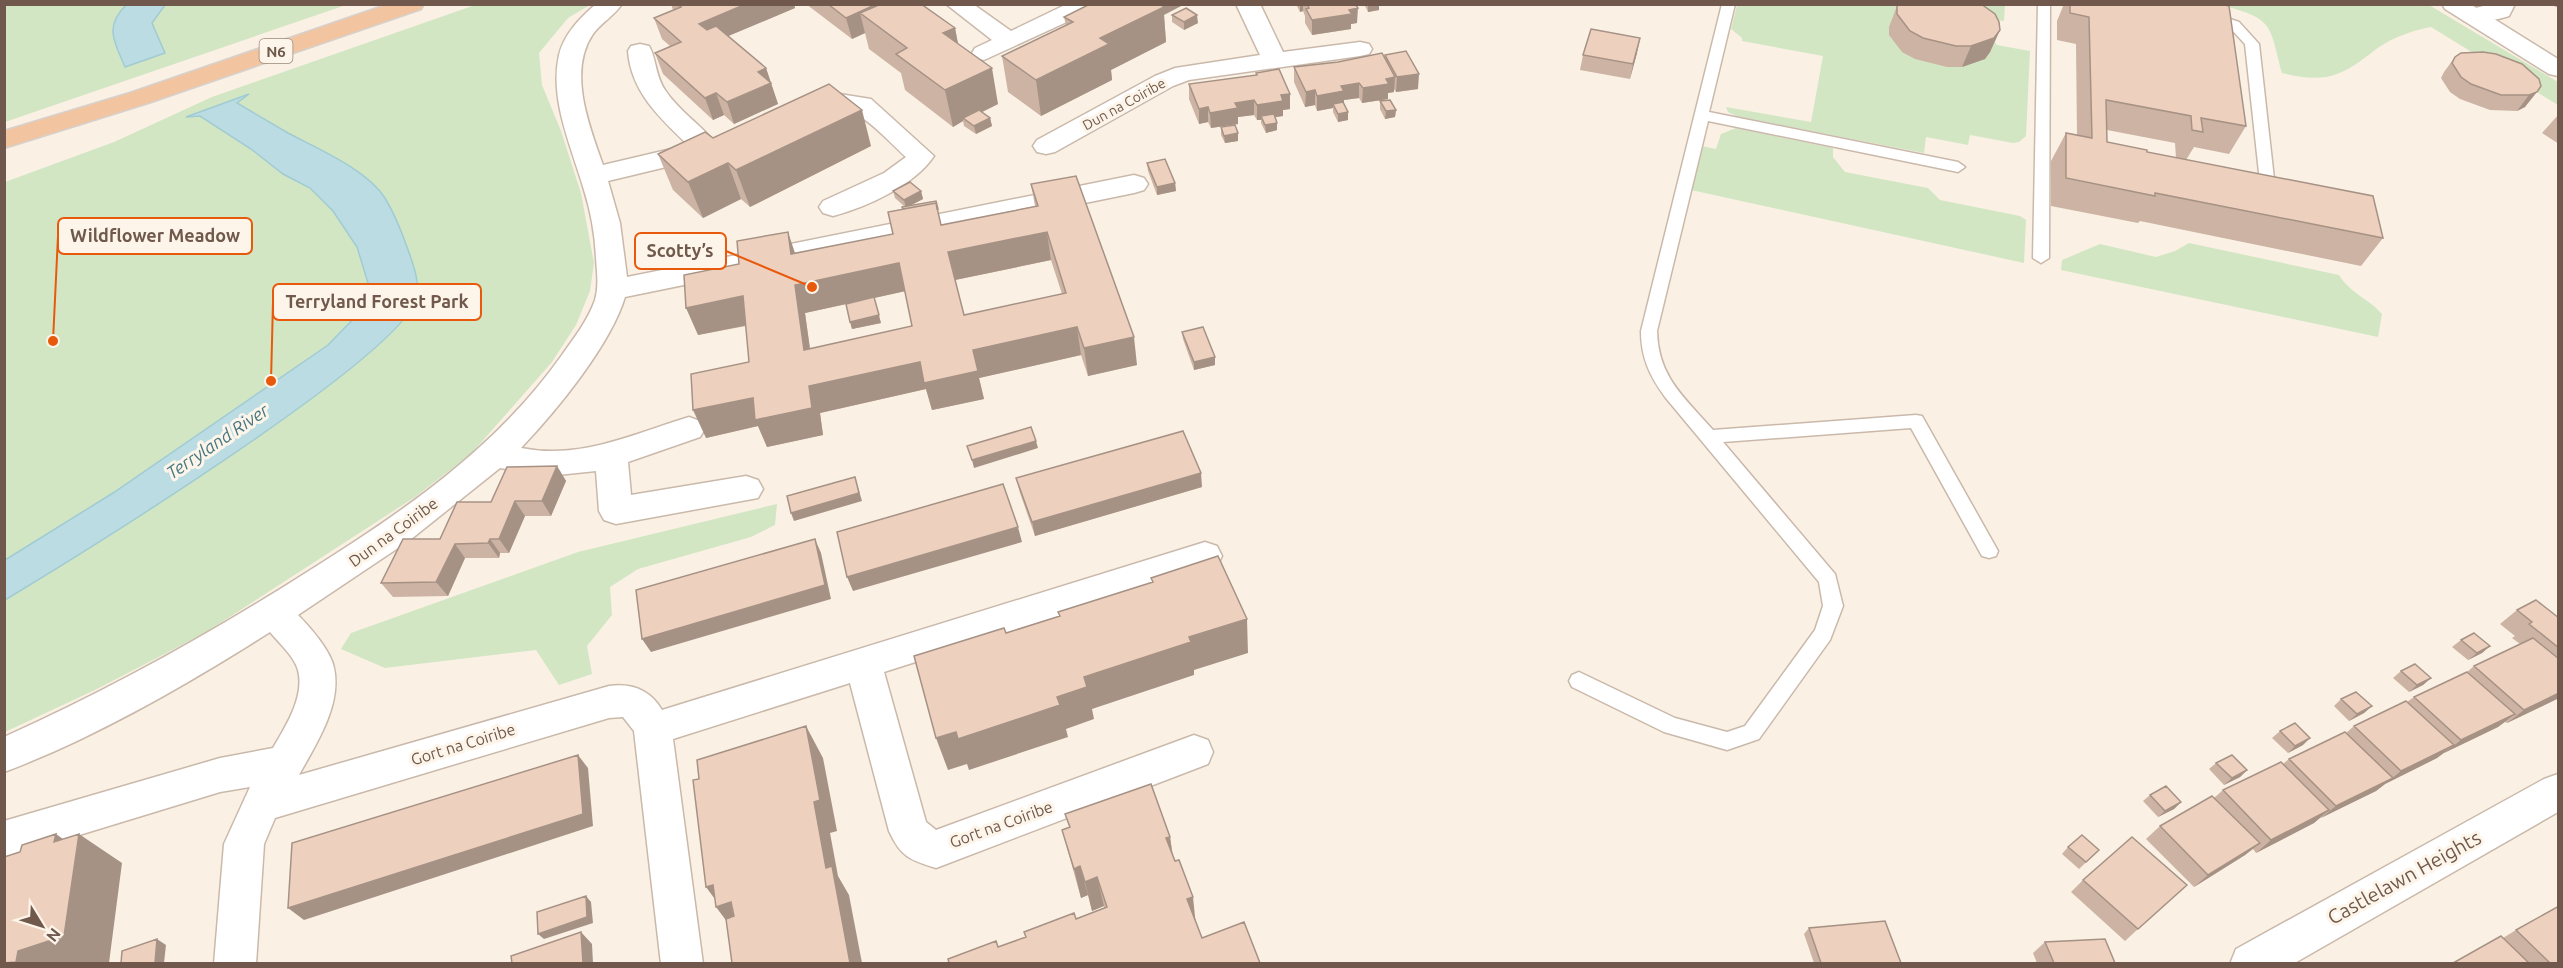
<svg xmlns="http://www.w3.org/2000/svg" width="2563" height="968" font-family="Ubuntu,sans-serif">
	<rect width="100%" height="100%" fill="#faf1e4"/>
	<!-- green -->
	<path fill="#d2e6c4" d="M5,4L346,5L5,122Z
		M475,5H590L568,18L539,53L542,85L561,131L581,193L594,263L590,291L576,325L552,362L471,454L415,497L205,633L97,689L5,732V182L114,142L212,97Z
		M1737,5H2005L2004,21L1989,19L1987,32L1997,45L2030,51L2026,136L2019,142L2013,143L1970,135L1968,145L1926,137L1924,153L1738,117L1728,112L1726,107L1811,122L1823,56L1742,41V38L1731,29Z
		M2221,5H2429L2558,82V105L2431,27C2414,30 2394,37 2379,47C2366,57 2353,68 2337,74C2320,81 2299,77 2282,73C2269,25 2275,19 2221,5Z
		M1736,128L1833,148V157L1845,172L1928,188L1940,200L2020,216L2026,220L2024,263L1691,190L1701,146L1716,149L1721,134Z
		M2189,243L2339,275C2351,294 2368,298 2382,314L2378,337L2061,270L2062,260L2100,244L2156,257L2175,251Z
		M777,504L775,525L751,537L638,569L610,587L612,615L587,646L592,674L559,685L536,650L385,668L341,649L351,633L578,552Z"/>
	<!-- water -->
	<path fill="#badce2" stroke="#a1cbd3" stroke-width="1.5" d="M126,5H165L152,23L165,53L125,67C114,41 104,27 126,5Z
		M249,94L237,103C254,113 271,123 288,133C318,149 366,169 385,198C394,213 401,230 407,247C412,261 420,281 417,296C409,353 68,562 5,600V560L113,493L328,345L360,312L368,283L357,247L333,211L310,188L283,174L251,149L200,116L186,117Z"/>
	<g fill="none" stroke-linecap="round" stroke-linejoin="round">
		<!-- service casing -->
		<g stroke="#cab9ab" stroke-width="3">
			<path id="service" d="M1722,4H1735L1709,112L1958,162L1965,167L1958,172L1708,121L1657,331C1658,377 1684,397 1713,430L1916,415L1922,416L1998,551L1996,556L1989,558L1982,556L1911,428L1723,442L1835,574L1843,606L1830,640L1759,739L1727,750L1664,732L1572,687L1569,681L1572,675L1579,672L1675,718L1727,732L1745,726L1815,630L1823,606L1819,582L1665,397C1650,376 1641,358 1641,331Z
				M2038,4H2050L2049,258L2041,263L2033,258Z
				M2210,12L2239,22L2259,44L2275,188L2273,191H2257L2250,186L2252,183L2260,182L2245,44L2230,28L2205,19L2204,16Z"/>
		</g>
		<!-- minor casing -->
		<g stroke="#cab9ab" stroke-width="3">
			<path id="minor" d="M596,4H622C614,16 601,23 593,34C567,72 590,128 603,165L688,145C660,118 631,92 628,51L631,46L640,44L649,46C656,57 655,75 665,90C680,113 705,127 720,149L716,155L608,181L620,223L627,277L1134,175L1144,178L1148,184L1144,190L1134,193L625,297C610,346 556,411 521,448C580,460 633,434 689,417L700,421L705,429L700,437L628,462L631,495L746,476L758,480L763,489L758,498L616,524L604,520L599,511L596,471L548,476L500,468L410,540L298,615C310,627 331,651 334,668C342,705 316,744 299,775L609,686C632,683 650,690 662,710L1205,542L1217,546L1222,556L1217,566L884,672L926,822L936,830L1194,735L1208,740L1213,752L1208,764L936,868C910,860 901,857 889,831L850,683L673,739L703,964H661L634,731L623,717L609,718L275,818L264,844L256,964H214L224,844L250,787L220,792L4,858V821L220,758L273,748C286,726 305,696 298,670C294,656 279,643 270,632C190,683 93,739 4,772V737C109,690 208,635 304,574C400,514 496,449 562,355C574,338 588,320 595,300C599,286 597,273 596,258C595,235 591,212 584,190C572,148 549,100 559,55C564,34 580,18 596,4Z
				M946,4H973L1011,31L1067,4H1098L1095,9L984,60L975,58L972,53L975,48L992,40Z
				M1236,4H1260L1283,52L1360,42L1369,44L1372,49L1369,54L1360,56L1189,80L1173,86L1055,152L1046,154L1037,152L1033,146L1037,140L1155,76L1175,68L1260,55Z
				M2491,4H2515L2509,16C2495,20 2478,25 2464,21L2460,16L2464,11Z
				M833,93L871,99L934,156C915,185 867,207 833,216L823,213L819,207L823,201L884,173L906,157C889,142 860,107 837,109C823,110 816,120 801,116L797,111L801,106Z
				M2558,774V812L2293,964H2230L2236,949L2544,779Z"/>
		</g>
		<!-- tertiary casing -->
		<g stroke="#cab9ab" stroke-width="3">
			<path id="tertiary" d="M2442,4H2470L2558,59V76L2549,74L2445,9Z"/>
		</g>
		<!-- trunk casing -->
		<g stroke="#d7d1cd" stroke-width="3">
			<path id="trunk" d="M389,4H424L421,9L148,103L4,148V131L130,93Z"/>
		</g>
		<!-- service -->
		<use href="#service" fill="#fff" fill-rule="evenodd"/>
		<!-- minor -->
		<use href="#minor" fill="#fff" fill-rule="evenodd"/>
		<!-- tertiary -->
		<use href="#tertiary" fill="#fff" fill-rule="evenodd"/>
		<!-- trunk -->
		<use href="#trunk" fill="#f2c4a0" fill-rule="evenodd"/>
	</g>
	<!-- wall -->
	<path fill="#ccb3a3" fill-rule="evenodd" d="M671,4H794L795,8L728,36L766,68L778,104L734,124L724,115L713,120L663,74L655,53L670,46L662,39L654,18L673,10Z
		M806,4H921L955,28L958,44L998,104L982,112L990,118L992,126L976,134L964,126L963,121L953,127L905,90L901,73L869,49L865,33L852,39Z
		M1296,4H1355L1357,23L1351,24V29L1312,35L1305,23V16L1303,11L1300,12Z
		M1364,4H1379V10L1368,12Z
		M2064,4H2221L2246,126L2229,154L2194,147L2186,160L2383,238L2361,266L2140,221L2138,223L2051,206V161L2066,133L2077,136L2076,44L2057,40V21ZM2107,130L2175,143L2176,158L2147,152L2107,142Z
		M2548,4H2559V8Z
		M1897,6L2000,30L1990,52L1985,59L1962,67H1947L1915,59L1902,52L1889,35V27Z
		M1164,15L1166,42L1111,70L1112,80L1041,116L1008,92L1002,56L1066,26L1064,17Z
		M1172,15L1198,23L1184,30L1172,22Z
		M1637,53L1630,79L1580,70L1583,55Z
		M1385,55L1418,89L1396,92L1394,89V92L1388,93V99L1362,103L1359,98L1344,100V103L1348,120L1338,122L1333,112V108L1317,111L1315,105L1305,107L1294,82V67L1384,58Z
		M2455,57L2539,79L2525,107L2517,111L2490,110L2460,99L2450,92L2441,78L2444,72Z
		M1256,73L1290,109L1283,110V116L1275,117L1277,123V130L1266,133L1261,123V120H1257L1254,115L1238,117V124L1211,128L1208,122L1199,124L1189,99V84L1256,75Z
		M1380,101L1396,110L1395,117L1385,119L1380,109Z
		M2559,114V144L2542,133Z
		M1221,127L1238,141L1225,143L1221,135Z
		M713,138L871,146L750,207L741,199L703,218L673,190L658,154Z
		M1147,163L1175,183L1176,191L1157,195L1148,171Z
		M1031,184L1137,365L1088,376L1081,355L979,378L984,399L932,410L926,389L820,413L823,435L767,447L758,426L706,438L749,362L746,326L698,335L795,253L893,234L903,209L905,207L895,198L893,191H921L923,199L909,206L940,217H939L941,225L1035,206ZM1051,260L1062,294L964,315L955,280ZM905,291L912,326L810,349L805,313L846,304L852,329L881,323L874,298Z
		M1182,332L1215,357V365L1194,370L1183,339Z
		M557,466L566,481L551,516H525L509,553H500L499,558H465L448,596L393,597L381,583L440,539Z
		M1016,478L1202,487L1035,536L1020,493Z
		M2517,610L2559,618V698L2507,723L2505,722L2498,727L2444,753L2437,758L2385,784L2376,791L2320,818L2314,823L2256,853L2253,849L2245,855L2194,887L2146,839L2160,826L2214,798L2223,790L2283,764L2289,759L2346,733L2354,726L2407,702L2414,697L2467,672L2474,666L2520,644L2512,638L2515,636L2500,624Z
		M2461,640L2490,646L2482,653L2468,660L2452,647Z
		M2401,671L2431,678L2423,685L2409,692L2393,678Z
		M2341,699L2372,706L2364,713L2349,721L2334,706Z
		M2280,731L2303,745L2288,753L2272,738Z
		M2216,763L2247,770L2240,777L2224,785L2209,769Z
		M2150,795L2181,802L2174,809L2158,817L2143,801Z
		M1065,814L1170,837L1173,856L1202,938L998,947L1104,908V906L1092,911L1088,895L1081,898L1062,830L1069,827Z
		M2068,847L2099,850L2079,869L2062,854Z
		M2083,880L2138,929L2125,941L2071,892Z
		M1809,928L1901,963H1814L1804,934Z
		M2516,930L2559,963H2453L2503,938Z
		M2045,942L2115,963H2037L2033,953Z"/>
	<!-- shaded-wall -->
	<path fill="#a69285" d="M746,4H794L795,8L707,45L699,24Z
		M877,4H906L860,13L865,33L852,39L846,18Z
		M1159,4H1185L1164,15L1166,42L1111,70L1112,80L1041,116L1036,80L1100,38Z
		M1300,4H1303V11L1300,12Z
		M1342,4L1358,8L1357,23L1351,24V29L1312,35V20Z
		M1368,4H1379V10L1368,12Z
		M1197,15L1198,23L1184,30V22Z
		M955,28L962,64L943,33Z
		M2000,30L1990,52L1985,59L1962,67L1971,46Z
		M1640,38L1637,53L1630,79L1633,64Z
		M766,68L778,104L734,124L727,102L758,72Z
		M992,68L998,104L966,120L963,118V121L953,127L945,90Z
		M1419,74L1418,89L1396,92L1397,77Z
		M1395,77L1394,92L1388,93V99L1362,103L1363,88L1386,79Z
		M1359,83V98L1344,100V106L1333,104V108L1317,111V96L1341,86Z
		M1315,90V105L1305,107L1306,92Z
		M2537,92L2525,107L2517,111L2529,95Z
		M716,93L724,115L713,120L705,98Z
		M1290,94V109L1283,110V116L1263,119L1261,116V120H1257V105L1281,95Z
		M1254,100V115L1238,117V124L1211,128L1210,113L1235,103Z
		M1208,107V122L1199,124V109Z
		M862,110L871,146L750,207L736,170Z
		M1396,110L1395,117L1385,119L1386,111Z
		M1348,112V120L1338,122V114Z
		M990,118L992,126L976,134L974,126Z
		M1277,123V130L1266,133L1265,125Z
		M1238,133V141L1225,143L1224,136Z
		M728,163L741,199L703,218L688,182Z
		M1175,183L1176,191L1157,195V187Z
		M921,191L923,199L906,208L904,200Z
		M788,232L797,259L791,254Z
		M1047,232L1051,260L955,280L948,252Z
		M899,263L906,291L874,298L881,323L852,329L850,322L874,298L805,313L814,378L804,350L795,285Z
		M743,296L753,324L698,335L686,308Z
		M1077,327L1081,355L979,378L984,399L932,410L926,389L820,413L823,435L767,447L758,426L706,438L693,410Z
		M1134,337L1137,365L1088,376L1084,348Z
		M1215,357V365L1194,370V362Z
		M1036,441L1038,448L974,468L972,460Z
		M557,466L566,481L551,516L542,501Z
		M1201,473L1202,487L1035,536L1032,522Z
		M855,477L862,501L794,521L791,513Z
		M515,501L525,516L509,553L499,539Z
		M1018,527L1022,542L853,591L847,577Z
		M490,539L500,553L499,558L488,543Z
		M815,539L821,553L831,599L651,652L642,639Z
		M455,544L465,558L448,596L436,582Z
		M1247,619L1248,653L1194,670V675L1092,709L1094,719L1066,729L1068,737L969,770L967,764L948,770L936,738L1057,697L1084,677L1189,637Z
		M2490,646L2482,653L2468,660L2477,653Z
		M2431,678L2423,685L2409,692L2417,685Z
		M2559,693V698L2507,723L2524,710Z
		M2372,706L2364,713L2349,721L2357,714Z
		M2515,714L2498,727L2444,753L2461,740Z
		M806,726L823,758L837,831L830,833L838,876L849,895L862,963H850L826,868L814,802Z
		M2310,738L2303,745L2288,753L2295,746Z
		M2454,745L2437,758L2385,784L2401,771Z
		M578,755L588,768L593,826L304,920L288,908Z
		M2247,770L2240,777L2224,785L2232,778Z
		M2393,778L2376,791L2321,818L2336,806Z
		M2181,802L2174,809L2158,817L2165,811Z
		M2329,810L2314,823L2256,853L2271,840Z
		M56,834L77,849L79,834L122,863L109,963H13L54,842Z
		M1170,837L1174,866L1166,838Z
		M2260,843L2245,855L2194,887L2208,875Z
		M1080,866L1088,895L1081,898L1074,869Z
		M1097,877L1104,906L1092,911L1085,882Z
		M713,885L731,902L737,935L716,907L720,906L706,887Z
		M586,896L591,902L593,923L544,939L538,934Z
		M1193,897L1196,926L1187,899Z
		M581,932L592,944L593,963H583Z
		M157,939L166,945L164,963H155Z"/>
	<!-- building -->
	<path fill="#edd0be" stroke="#a69285" stroke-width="1.5" fill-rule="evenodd" d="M677,4H746L699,24L707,30L716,26L766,68L758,72L771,83L727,102L716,93L705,98L655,53L681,42L654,18L681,7Z
		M828,4H877L846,18Z
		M881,4H921L955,28L943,33L992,68L945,90L896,54L907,48L860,13Z
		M1090,4H1160L1164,7L1100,38L1109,44L1036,80L1002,56L1073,22L1064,17Z
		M1307,4H1355L1358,8L1349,10L1352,14L1312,20L1306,9L1309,8Z
		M1898,4H1981L1995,14L1999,22L2000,30L1994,38L1971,46H1956L1923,38L1910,31L1897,14V6Z
		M2070,4H2221L2229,6L2246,126L2201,118L2203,132L2192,130L2191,116L2106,100L2107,142L2147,150V152L2373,196L2383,238L2155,193V196L2066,178V133L2092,138L2089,17L2070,13Z
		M1186,8L1197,15L1184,22L1172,15Z
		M1591,29L1640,38L1633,64L1583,55Z
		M1406,51L1419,74L1397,77L1385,55Z
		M2483,52L2496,54L2522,64L2539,79L2541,86L2537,92L2529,95H2501L2471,84L2461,77L2452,63L2455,57L2461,53Z
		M1382,53L1395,77L1386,79L1389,84L1363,88L1359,83L1341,86L1344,91L1317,96L1315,90L1306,92L1294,67L1338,62Z
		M1279,69L1290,94L1281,95L1283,101L1257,105L1254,100L1235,103L1238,108L1210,113L1208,107L1199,109L1189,84L1257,75L1256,73Z
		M829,84L862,110L736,170L728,163L688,182L658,154L705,132L713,138Z
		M1390,100L1396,110L1386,111L1380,101Z
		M1343,102L1348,112L1338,114L1333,104Z
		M979,110L990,118L974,126L963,118Z
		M1274,114L1277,123L1265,125L1261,116Z
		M1235,125L1238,133L1224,136L1221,127Z
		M1165,159L1175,183L1157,187L1147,163Z
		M1076,176L1134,337L1084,348L1077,327L973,350L978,371L924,383L920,362L809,386L812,408L755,420L753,398L693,410L691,374L749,362L743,296L686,308L684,275L739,264L737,241L788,232L791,254L893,234L888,212L936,203L941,225L1038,206L1031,184ZM1047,232L1066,293L964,315L948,252ZM899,263L912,326L804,350L795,285Z
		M910,182L921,191L904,200L893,191Z
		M936,201L938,209H937L936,203L903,209L902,207Z
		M874,297L879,315L850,322L846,304Z
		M1203,327L1215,357L1194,362L1182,332Z
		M1031,427L1036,441L972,460L967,446Z
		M1183,431L1201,473L1032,522L1016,478Z
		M557,466L542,501H515L499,539H490L488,543L455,544L436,582L381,583L403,539H440L457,502H491L507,467Z
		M855,477L859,493L791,513L787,496Z
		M1003,484L1018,527L847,577L837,532Z
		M815,539L825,585L642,639L636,590Z
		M1218,556L1247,619L1189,637L1191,642L1084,677L1087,687L1057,697L1060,705L958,739L956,732L936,738L914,656L1004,628L1006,633L1060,616L1058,612L1153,582L1151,578Z
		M2536,600L2559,618V648L2529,624L2532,622L2517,610Z
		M2474,633L2490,646L2477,653L2461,640Z
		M2533,638L2559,659V693L2524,710L2474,666Z
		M2415,664L2431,678L2417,685L2401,671Z
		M2467,672L2515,714L2461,740L2414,697Z
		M2356,692L2372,706L2357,714L2341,699Z
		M2406,701L2454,745L2401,771L2354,726Z
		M2295,723L2310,738L2295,746L2280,731Z
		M806,726L820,800L814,802L826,868L832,866L850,963H732L726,919L734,916L731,902L716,907L713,885L706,887L693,780L699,779L697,760Z
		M2345,732L2393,778L2336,806L2289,759Z
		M578,755L583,814L288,908L292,843Z
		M2232,755L2247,770L2232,778L2216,763Z
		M2281,762L2329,810L2271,840L2223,790Z
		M1151,784L1170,837L1166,838L1175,861L1179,860L1193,897L1187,899L1202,938L1244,922L1260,963H949L948,959L996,941L998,947L1026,937L1024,932L1074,913L1076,919L1107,907L1097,877L1085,882L1080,866L1074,869L1062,830L1070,827L1065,814Z
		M2166,786L2181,802L2165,811L2150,795Z
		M2212,796L2260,843L2208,875L2160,826Z
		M56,834L54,842L79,834L64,936L18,951L16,962L4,963V857L20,852L22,845Z
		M2082,835L2099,850L2086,862L2068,847Z
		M2132,837L2187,885L2138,929L2083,880Z
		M586,896L587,917L538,934L537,912Z
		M2559,906V963H2550L2516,930Z
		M1885,921L1901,963H1821L1809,928Z
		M581,932L583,963H512L511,956Z
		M2501,936L2529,963H2453Z
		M157,939L155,963H121L122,951Z
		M2105,939L2115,963H2054L2045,942Z"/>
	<g text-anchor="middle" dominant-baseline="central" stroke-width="6" stroke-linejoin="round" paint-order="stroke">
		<!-- far-street labels -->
		<g font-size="14" fill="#70594c" stroke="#fdf5e9">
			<text transform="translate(1124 104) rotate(-29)">Dun na Coiribe</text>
		</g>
		<!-- shield labels -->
		<rect fill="#fdf5e9" stroke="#9a887b" stroke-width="1.5" x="259.5" y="39" width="33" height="24" rx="4.5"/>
		<g font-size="15" font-weight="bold" fill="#70594c">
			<text x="276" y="51">N6</text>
		</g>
		<!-- street labels -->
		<g font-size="16" fill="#70594c" stroke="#fdf5e9">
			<text transform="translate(393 532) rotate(-36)">Dun na Coiribe</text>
			<text transform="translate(463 744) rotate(-17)">Gort na Coiribe</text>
			<text transform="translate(1001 824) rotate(-20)">Gort na Coiribe</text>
		</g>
		<!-- water labels -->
		<g font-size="18" font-style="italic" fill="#477882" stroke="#fdf5e9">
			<text transform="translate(217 441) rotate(-34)">Terryland River</text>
		</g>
		<!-- near-street labels -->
		<g font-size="20" fill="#70594c" stroke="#fdf5e9">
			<text transform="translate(2404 877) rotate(-29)">Castlelawn Heights</text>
		</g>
	</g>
	<!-- callouts -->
	<path fill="none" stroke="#e8590c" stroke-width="2" d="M53 341L58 236M812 287L726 251M271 381L273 302"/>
	<g fill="#e8590c" stroke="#fdf5e9" stroke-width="2">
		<circle cx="53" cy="341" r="6"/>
		<circle cx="812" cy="287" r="6"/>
		<circle cx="271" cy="381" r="6"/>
	</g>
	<g fill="#fdf5e9" stroke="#e8590c" stroke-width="2">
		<rect x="58" y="218" width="194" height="36" rx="6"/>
		<rect x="635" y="233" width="91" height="36" rx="6"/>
		<rect x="273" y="284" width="208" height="36" rx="6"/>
	</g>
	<g font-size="18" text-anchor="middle" font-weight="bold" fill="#70594c">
		<text x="155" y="242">Wildflower Meadow</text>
		<text x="680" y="257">Scotty’s</text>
		<text x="377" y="308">Terryland Forest Park</text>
	</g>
	<!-- border -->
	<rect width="2563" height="968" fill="none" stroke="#70594c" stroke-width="12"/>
	<!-- north arrow -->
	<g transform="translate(42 926) rotate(128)" stroke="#fdf5e9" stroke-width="4.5" paint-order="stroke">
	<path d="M0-4.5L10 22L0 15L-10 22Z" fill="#70594c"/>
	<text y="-9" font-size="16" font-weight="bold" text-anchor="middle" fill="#70594c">N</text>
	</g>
</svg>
